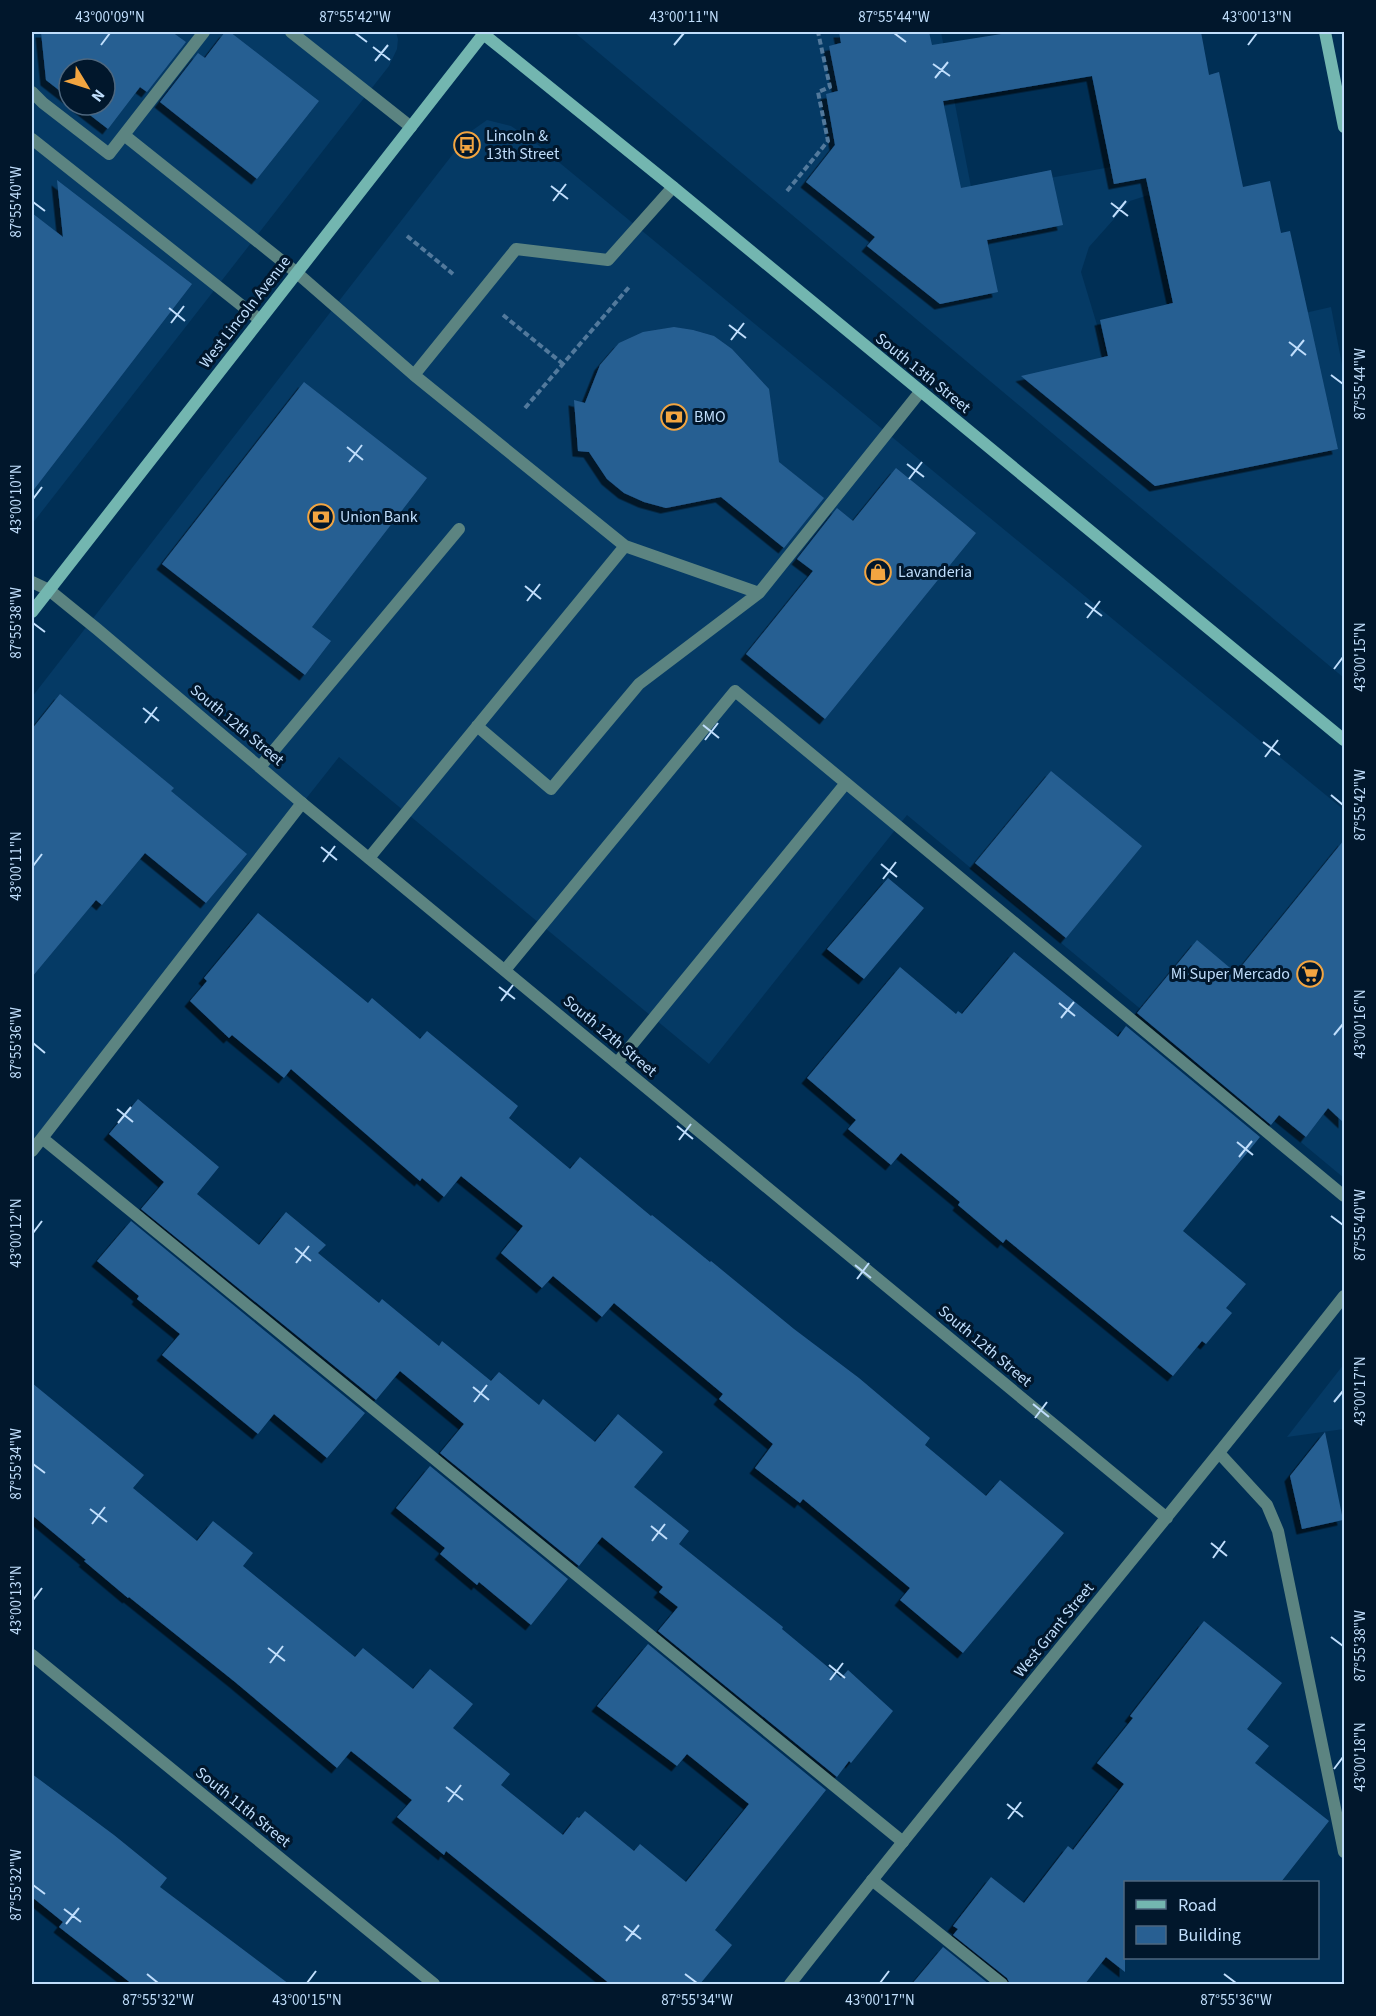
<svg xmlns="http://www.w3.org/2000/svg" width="1376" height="2016" font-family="'Source Sans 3',sans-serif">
	<defs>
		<filter id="shadow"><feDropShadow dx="-5.5" dy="5.5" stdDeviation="0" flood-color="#0009"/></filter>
	</defs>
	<rect width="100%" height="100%" fill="#002f55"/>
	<!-- built -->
	<path fill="#053a65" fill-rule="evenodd" d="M32,32H396L398,39L397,49L389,66L32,524ZM69,69H105V105H69Z
		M574,32H941L972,192L1161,158L1167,189L1130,201L1089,247L1081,272L1107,358L1331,307L1344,375V678Z
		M487,120L511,126L532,140L1344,810V1178L907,815L709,1064L339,757L32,1145V697L470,132Z
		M1344,1364V1429L1287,1437Z"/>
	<!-- building -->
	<path fill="#285f92" filter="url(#shadow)" d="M41,32H172L186,42L147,92L140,87L108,129L77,105H105V69H69V98L46,80Z
		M225,32H230L319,101L257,179L160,102L198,53L205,58Z
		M839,32H929L932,45L1014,32H1201L1209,75L1219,72L1243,187L1270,181L1281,233L1290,231L1338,449L1155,486L1021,376L1108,356L1100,320L1173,303L1146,178L1114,184L1092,76L943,101L961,188L1051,170L1063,225L987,240L998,292L940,304L867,246L875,237L806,182L835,145L826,94L838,91L829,46L841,43Z
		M57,180L192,284L32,492V213L63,237Z
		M674,327L693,330L714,336L732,349L769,389L779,462L824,498L784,548L721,497L666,508L644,502L624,493L607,479L589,452L578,451L574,400L585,403L600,365L619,343L643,332Z
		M304,382L427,478L312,627L331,641L305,675L162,564Z
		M896,468L976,533L825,719L746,654L813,571L797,559L837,508L853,521Z
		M60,694L174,788L171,791L247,854L206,903L145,853L102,905L96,900L32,977V729Z
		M1051,771L1142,846L1066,938L975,863Z
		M1344,840V1123L1328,1108L1306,1137L1279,1115L1271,1125L1137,1013L1197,940L1236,973Z
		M888,878L924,908L864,979L827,949Z
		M258,913L368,1003L372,998L420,1039L427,1031L518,1106L509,1118L570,1169L580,1157L651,1216L652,1215L710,1262L711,1261L794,1329L859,1378L930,1438L925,1445L986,1496L1000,1480L1064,1533L963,1653L900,1600L910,1588L803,1499L800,1503L755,1468L773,1444L719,1399L723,1394L614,1303L602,1317L553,1276L542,1288L501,1253L523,1226L461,1176L444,1197L422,1178L420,1181L291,1069L284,1078L232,1035L229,1038L190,1001L207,981L204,978Z
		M1014,952L1118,1037L1126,1026L1260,1137L1183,1231L1246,1284L1226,1308L1232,1313L1206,1344L1202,1341L1173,1376L1006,1239L1003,1243L958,1205L960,1202L901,1153L891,1165L848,1129L856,1120L807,1078L900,967L956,1014L958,1011L962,1014Z
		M138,1099L219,1167L197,1194L259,1245L286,1212L326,1245L318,1253L379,1303L382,1299L439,1346L442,1341L491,1381L499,1372L539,1405L543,1399L595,1442L618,1414L663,1452L634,1487L689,1531L679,1544L783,1627L782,1629L841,1678L848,1670L893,1711L851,1763L849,1761L837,1777L658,1631L678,1607L659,1592L663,1587L602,1537L579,1566L440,1453L464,1424L400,1371L376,1400L141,1209L164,1182L109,1134Z
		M131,1221L365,1413L327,1458L274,1414L258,1434L162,1355L180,1334L137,1299L139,1296L97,1261Z
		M32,1383L144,1475L133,1488L197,1541L213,1521L253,1553L243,1566L355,1657L363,1648L413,1689L430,1669L473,1704L453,1728L510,1774L501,1785L563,1835L577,1817L579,1818L585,1811L634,1851L640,1844L686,1882L749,1804L687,1754L677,1766L597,1706L648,1644L826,1790L715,1930L732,1945L700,1984H610L446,1851L444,1855L397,1817L412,1800L351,1751L337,1768L235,1682L129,1597L128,1598L84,1561L86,1560L32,1515Z
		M1325,1432L1343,1520L1302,1529L1290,1476Z
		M430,1466L568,1579L531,1625L479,1582L477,1585L440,1554L445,1548L396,1508Z
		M1204,1621L1282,1683L1247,1729L1269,1746L1255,1763L1329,1821L1281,1882H1125V1972L1106,1957L1085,1984H1010L1007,1978L953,1935L958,1929L953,1926L991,1877L1024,1903L1068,1846L1073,1850L1124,1784L1097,1763L1133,1718L1130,1716Z
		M32,1774L114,1835L167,1878L160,1887L289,1984H132L59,1927L63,1922L32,1897Z
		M943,1947L989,1984H912Z"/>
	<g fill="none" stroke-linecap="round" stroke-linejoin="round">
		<!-- path -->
		<path stroke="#52799c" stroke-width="4" stroke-dasharray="6 3" stroke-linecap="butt" d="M787,191L828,141L818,92L830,87L818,32
			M407,236L453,274
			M503,315L563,364
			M525,408L630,286"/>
		<!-- lane -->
		<path stroke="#5c8481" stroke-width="12" d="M291,32L411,127
			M32,92L43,103L109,154L204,32
			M124,135L297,273L414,375L625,546L369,858
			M32,139L260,320
			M414,375L516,249L608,260L673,187
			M625,546L759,593
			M477,726L551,789L639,684L759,593L920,392
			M260,767L459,529
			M505,970L735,691L1344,1196
			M617,1063L846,783
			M42,1138L903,1842
			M32,1151L302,803
			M1220,1454L1267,1505L1278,1531L1344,1852
			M872,1880L1002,1984"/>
		<!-- street -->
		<path stroke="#5c8481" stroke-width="12" d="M32,582L49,590L97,629L302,803L1167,1518
			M32,1655L434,1984
			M790,1984C971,1752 1162,1528 1344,1296"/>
		<!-- secondary -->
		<path stroke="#73b6b0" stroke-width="12" d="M481,32L673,187L1344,740
			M1325,32L1344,127
			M32,612L485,32"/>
	</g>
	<!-- ticks -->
	<path fill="none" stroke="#c0defc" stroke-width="2" d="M355,33L367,42M894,33L906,42M101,45L110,33M674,45L684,33M1248,45L1257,33M373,47L390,60M375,61L388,45M933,64L950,76M935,78L948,62M551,186L568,199M553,201L566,184M33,202L45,211M1111,203L1128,216M1113,217L1126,201M169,308L185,321M171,323L184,306M729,325L746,338M731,340L744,323M1289,342L1306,355M1291,356L1304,340M1331,375L1343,384M347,447L363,460M349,462L362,445M907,464L924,477M909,479L922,462M33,499L42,487M525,586L541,599M527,601L540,584M1085,603L1102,616M1087,618L1100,601M33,623L45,632M1334,669L1343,657M143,708L159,721M145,723L157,707M703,725L719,738M705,740L718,723M1263,742L1280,755M1265,757L1278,740M1331,795L1343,805M321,847L337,860M323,862L335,846M881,864L897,877M33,866L42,854M883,879L896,862M499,987L515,999M501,1001L513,985M1059,1003L1075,1016M1061,1018L1074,1002M1334,1035L1343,1024M33,1043L45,1053M117,1109L133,1122M118,1123L131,1107M677,1126L693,1139M679,1140L691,1124M1237,1142L1253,1155M1239,1157L1252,1141M1331,1216L1343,1225M33,1233L42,1221M295,1248L311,1261M296,1263L309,1246M855,1265L871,1278M857,1279L869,1263M473,1387L489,1400M474,1402L487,1385M1334,1402L1343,1391M1033,1404L1049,1417M1035,1418L1047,1402M33,1464L45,1473M90,1509L107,1522M92,1524L105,1507M651,1526L667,1539M652,1541L665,1524M1211,1543L1227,1556M1213,1558L1225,1541M33,1600L42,1588M1331,1637L1343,1646M268,1648L285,1661M270,1663L283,1646M829,1665L845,1678M830,1680L843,1663M1334,1769L1343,1757M446,1787L463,1800M448,1802L461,1785M1007,1804L1023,1817M1008,1819L1021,1802M33,1885L45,1894M64,1909L81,1922M66,1924L79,1908M624,1926L641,1939M626,1941L639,1925M147,1974L158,1983M685,1974L697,1983M1224,1974L1236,1983M307,1983L316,1971M880,1983L889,1971"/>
	<!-- icons -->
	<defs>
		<g id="bus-ring" transform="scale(1.35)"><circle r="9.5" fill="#01172c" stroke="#f2a541" stroke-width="1.5"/><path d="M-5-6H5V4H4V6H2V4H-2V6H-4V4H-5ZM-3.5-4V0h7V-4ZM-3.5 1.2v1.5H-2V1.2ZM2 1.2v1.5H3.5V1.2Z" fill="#f2a541"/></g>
		<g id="bank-ring" transform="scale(1.35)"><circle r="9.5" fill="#01172c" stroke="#f2a541" stroke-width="1.5"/><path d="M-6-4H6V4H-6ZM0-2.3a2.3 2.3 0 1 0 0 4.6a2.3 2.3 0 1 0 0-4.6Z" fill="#f2a541"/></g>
		<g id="shop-ring" transform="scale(1.35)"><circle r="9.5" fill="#01172c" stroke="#f2a541" stroke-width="1.5"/><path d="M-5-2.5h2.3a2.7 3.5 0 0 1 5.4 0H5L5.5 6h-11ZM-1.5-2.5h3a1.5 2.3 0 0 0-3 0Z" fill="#f2a541"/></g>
		<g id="supermarket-ring" transform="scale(1.35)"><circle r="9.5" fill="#01172c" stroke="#f2a541" stroke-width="1.5"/><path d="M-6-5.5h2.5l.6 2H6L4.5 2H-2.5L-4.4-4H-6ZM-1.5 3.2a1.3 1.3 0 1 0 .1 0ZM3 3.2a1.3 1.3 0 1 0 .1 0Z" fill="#f2a541"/></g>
	</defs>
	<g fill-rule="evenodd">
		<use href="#bus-ring" x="467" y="145"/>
		<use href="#bank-ring" x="674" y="417"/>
		<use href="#bank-ring" x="321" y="517"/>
		<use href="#shop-ring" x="878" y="572"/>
		<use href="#supermarket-ring" x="1310" y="974"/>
	</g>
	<g text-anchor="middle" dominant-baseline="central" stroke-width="6" stroke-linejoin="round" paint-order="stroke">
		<!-- poi labels -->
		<g font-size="16" fill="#c0defc" stroke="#01172c" text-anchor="start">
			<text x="486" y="136">Lincoln &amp;<tspan x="486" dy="18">13th Street</tspan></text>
			<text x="694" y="417">BMO</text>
			<text x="340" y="517">Union Bank</text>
			<text x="898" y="572">Lavanderia</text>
			<text x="1290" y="974" text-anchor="end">Mi Super Mercado</text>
		</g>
		<!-- street labels -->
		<g font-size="16" fill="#c0defc" stroke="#01172c">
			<text transform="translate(245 312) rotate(-52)">West Lincoln Avenue</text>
			<text transform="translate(923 373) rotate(39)">South 13th Street</text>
			<text transform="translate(237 725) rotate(40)">South 12th Street</text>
			<text transform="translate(610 1036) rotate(40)">South 12th Street</text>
			<text transform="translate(985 1346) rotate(40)">South 12th Street</text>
			<text transform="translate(1054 1630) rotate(-51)">West Grant Street</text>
			<text transform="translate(243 1807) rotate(39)">South 11th Street</text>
		</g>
	</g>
	<!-- border -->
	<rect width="1376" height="2016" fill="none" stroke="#01172c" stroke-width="66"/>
	<!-- legend -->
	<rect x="1124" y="1881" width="195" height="78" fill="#01172c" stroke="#4d677f" stroke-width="1.5"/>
	<rect x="1136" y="1900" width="30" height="9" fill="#73b6b0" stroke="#4d677f" stroke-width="1.5"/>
	<text x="1178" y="1911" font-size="18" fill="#c0defc">Road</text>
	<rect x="1136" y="1926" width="30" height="18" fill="#285f92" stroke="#4d677f" stroke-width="1.5"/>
	<text x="1178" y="1941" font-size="18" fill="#c0defc">Building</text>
	<!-- north arrow -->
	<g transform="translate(87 87) rotate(128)"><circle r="28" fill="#01172c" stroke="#4d677f" stroke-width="1.5"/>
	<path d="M0-4.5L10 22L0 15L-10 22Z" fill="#f2a541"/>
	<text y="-9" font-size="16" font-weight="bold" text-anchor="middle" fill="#c0defc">N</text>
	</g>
	<rect x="33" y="33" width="1310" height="1950" fill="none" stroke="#c0defc" stroke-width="2"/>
	<g font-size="15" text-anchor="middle" fill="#c0defc">
		<text x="110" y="22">43°00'09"N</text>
		<text x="355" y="22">87°55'42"W</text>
		<text x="684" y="22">43°00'11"N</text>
		<text x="894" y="22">87°55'44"W</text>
		<text x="1257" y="22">43°00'13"N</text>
		<text transform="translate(16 202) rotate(-90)" y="5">87°55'40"W</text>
		<text transform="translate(1360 384) rotate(-90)" y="5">87°55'44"W</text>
		<text transform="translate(16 499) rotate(-90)" y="5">43°00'10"N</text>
		<text transform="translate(16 623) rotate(-90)" y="5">87°55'38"W</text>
		<text transform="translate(1360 657) rotate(-90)" y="5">43°00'15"N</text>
		<text transform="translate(1360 805) rotate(-90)" y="5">87°55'42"W</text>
		<text transform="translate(16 866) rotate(-90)" y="5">43°00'11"N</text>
		<text transform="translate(1360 1024) rotate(-90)" y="5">43°00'16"N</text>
		<text transform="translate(16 1043) rotate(-90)" y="5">87°55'36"W</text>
		<text transform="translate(1360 1225) rotate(-90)" y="5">87°55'40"W</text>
		<text transform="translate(16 1233) rotate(-90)" y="5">43°00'12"N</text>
		<text transform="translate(1360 1391) rotate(-90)" y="5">43°00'17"N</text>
		<text transform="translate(16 1464) rotate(-90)" y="5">87°55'34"W</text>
		<text transform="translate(16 1600) rotate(-90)" y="5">43°00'13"N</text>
		<text transform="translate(1360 1646) rotate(-90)" y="5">87°55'38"W</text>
		<text transform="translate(1360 1757) rotate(-90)" y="5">43°00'18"N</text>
		<text transform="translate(16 1885) rotate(-90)" y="5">87°55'32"W</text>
		<text x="158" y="2005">87°55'32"W</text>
		<text x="307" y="2005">43°00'15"N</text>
		<text x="697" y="2005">87°55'34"W</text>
		<text x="880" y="2005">43°00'17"N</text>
		<text x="1236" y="2005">87°55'36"W</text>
	</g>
</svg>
